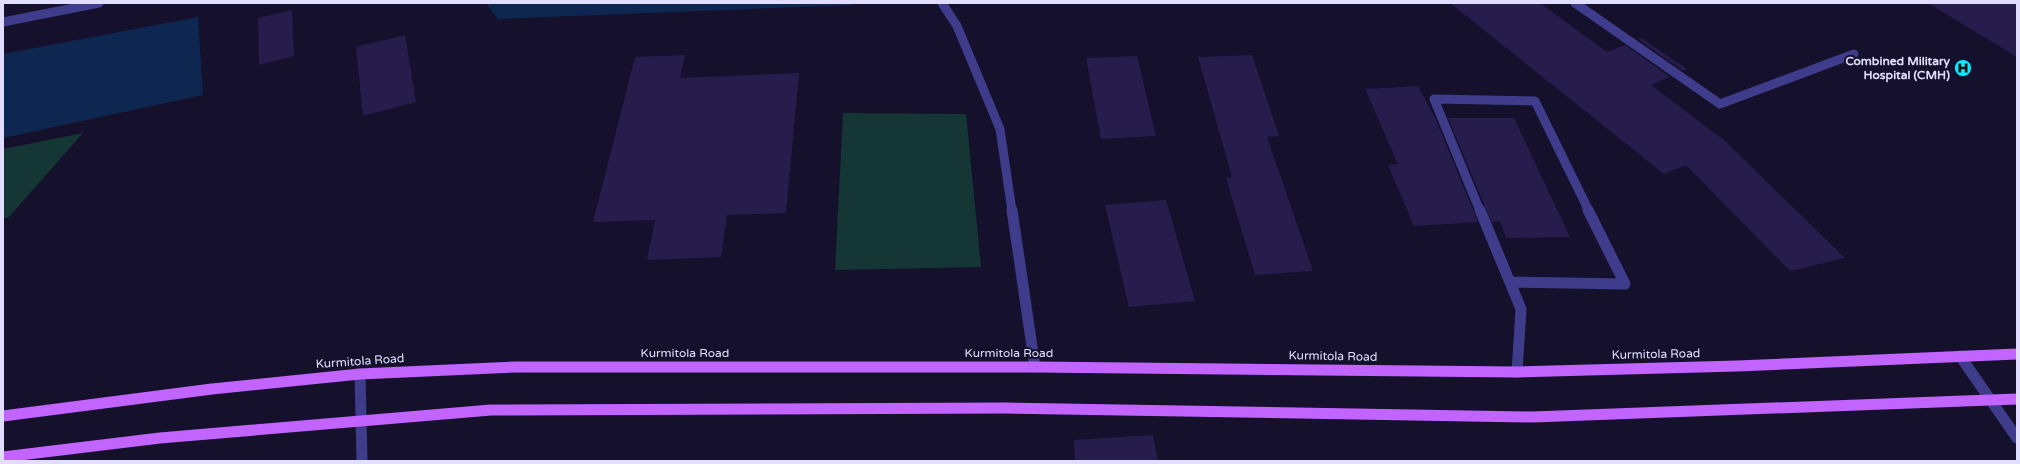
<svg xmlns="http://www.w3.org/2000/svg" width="2020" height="464" font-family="'Varela Round',sans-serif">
	<rect width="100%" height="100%" fill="#15112c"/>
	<!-- green -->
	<path fill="#143635" d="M843,113L966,114L981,267L835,270Z
		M83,133L8,218H3V149Z"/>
	<!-- water -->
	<path fill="#0d2750" d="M486,3H854L853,5L498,19Z
		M198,17L203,95L3,138V54Z"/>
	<!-- building -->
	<path fill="#261d4d" d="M1450,3H1540L1607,52L1625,45L1670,77L1651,85L1725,141L1845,258L1790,271L1686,165L1664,174Z
		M1928,3H2017V57Z
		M292,10L294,56L259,65L258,18Z
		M405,35L416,102L363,116L356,47Z
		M1641,38L1687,69L1683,71L1638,39Z
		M685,55L680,78L799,73L786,213L727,215L721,257L647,260L655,220L593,222L635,57Z
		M1252,55L1279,136L1267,137L1313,271L1255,275L1226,178L1232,177L1198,57Z
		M1137,56L1156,136L1101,139L1086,58Z
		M1418,86L1435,118L1478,222L1414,226L1388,165L1398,164L1365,89Z
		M1448,118H1514L1570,237L1506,238L1500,221L1492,222L1484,204Z
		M1166,200L1195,301L1129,307L1105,205Z
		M1153,435L1158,461H1075L1074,440Z"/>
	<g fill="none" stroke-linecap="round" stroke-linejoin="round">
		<!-- minor-far1 -->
		<path stroke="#3e3c8b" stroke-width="9" d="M942,3L957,26L1000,129L1012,211
			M1575,3L1720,104L1854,54
			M3,22L99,3
			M1480,211L1434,99L1535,101L1589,211"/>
		<!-- minor -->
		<path stroke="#3e3c8b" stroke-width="11" d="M1012,210L1035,367
			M1480,210L1521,309L1517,372
			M1510,282L1625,284L1588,210
			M1960,356L2017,438
			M360,374L362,461"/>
		<!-- major -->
		<path stroke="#c264ff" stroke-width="11" d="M3,416L212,389L360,374L516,367H1035L1517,372L1737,366L2017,354
			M3,457L160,438L491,410L1005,408L1533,417L2017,399"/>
	</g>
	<!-- icons -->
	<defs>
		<g id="hospital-disc" transform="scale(0.9)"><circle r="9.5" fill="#09ebff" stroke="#15112c"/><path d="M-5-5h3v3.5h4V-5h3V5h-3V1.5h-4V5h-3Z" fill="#111"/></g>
	</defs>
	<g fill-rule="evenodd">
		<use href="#hospital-disc" x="1963" y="68"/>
	</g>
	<g text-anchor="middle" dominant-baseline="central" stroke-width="4" stroke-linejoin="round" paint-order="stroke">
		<!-- poi labels -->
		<g font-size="12" font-weight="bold" fill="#e0ddff" stroke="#15112c" text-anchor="end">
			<text x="1950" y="61">Combined Military<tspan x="1950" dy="14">Hospital (CMH)</tspan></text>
		</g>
		<!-- street labels -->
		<g font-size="12" fill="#e0ddff" stroke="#15112c">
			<text x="685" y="353">Kurmitola Road</text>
			<text x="1009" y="353">Kurmitola Road</text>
			<text transform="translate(1656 354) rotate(-1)">Kurmitola Road</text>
			<text transform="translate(1333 356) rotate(1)">Kurmitola Road</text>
			<text transform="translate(360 361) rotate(-4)">Kurmitola Road</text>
		</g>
	</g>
	<!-- border -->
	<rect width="2020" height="464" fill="none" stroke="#e0ddff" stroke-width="8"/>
</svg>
